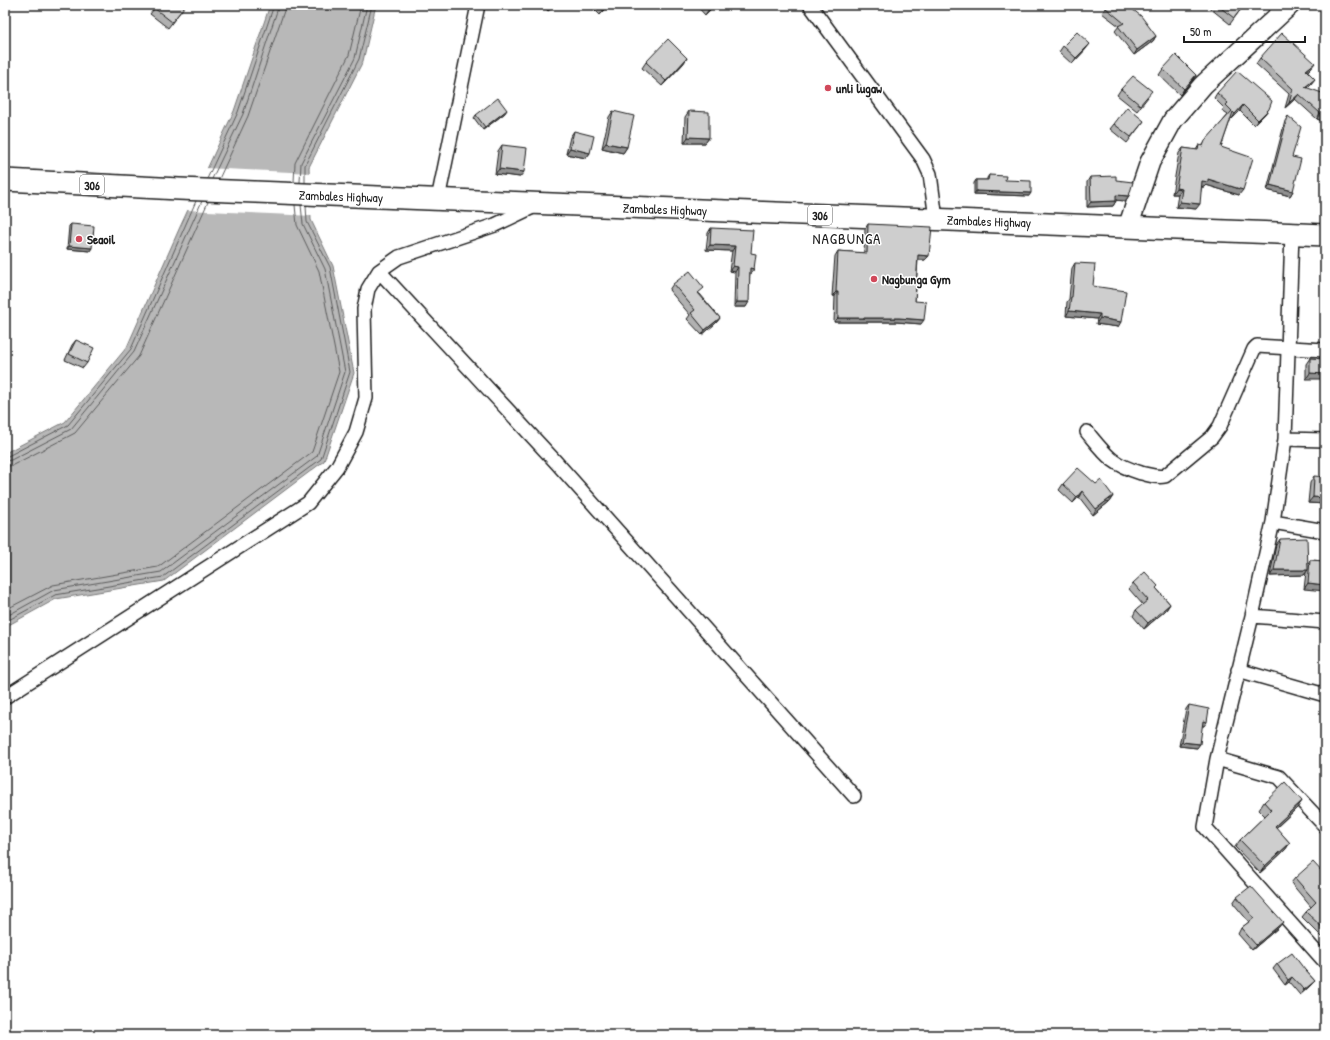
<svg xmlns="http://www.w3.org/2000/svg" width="1330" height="1040" font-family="'Patrick Hand',sans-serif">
	<rect width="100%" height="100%" fill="#fff"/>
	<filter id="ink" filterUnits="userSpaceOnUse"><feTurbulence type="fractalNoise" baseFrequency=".025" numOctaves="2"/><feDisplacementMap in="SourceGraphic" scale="8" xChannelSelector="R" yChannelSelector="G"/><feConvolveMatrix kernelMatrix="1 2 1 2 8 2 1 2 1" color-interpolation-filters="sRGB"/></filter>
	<g filter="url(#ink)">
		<!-- water -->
		<path fill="#b8b8b8" stroke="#7a7a7a" d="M270,5H376L363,61L309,167L311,220L333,266L354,373L324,461L164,581L56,599L5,627V453L65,422L127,347L180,227L234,111Z"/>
		<!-- pier -->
		<path fill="#fff" d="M205,168L311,173L313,216L186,210Z"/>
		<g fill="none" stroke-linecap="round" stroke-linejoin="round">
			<!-- shore -->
			<path stroke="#5a5a5a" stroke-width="1" d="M207,179L238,112L274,5
				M212,179L243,114L279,5
				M219,179L248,116L284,11L285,5
				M294,182L295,163L349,55L361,5
				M300,182L301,163L355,58L367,5
				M305,183V165L359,59L372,5
				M5,456H8L68,425L131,349L196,201
				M5,461L11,460L71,429L134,352L202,201
				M5,467L13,465L75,433L139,356L208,202
				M5,610L53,585L158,567L312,452L339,372L319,271L297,225L295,205
				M5,617L54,590L161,572L317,456L345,372L325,269L303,224L301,205
				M5,622L55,595L163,577L321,459L350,372L330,267L307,222L306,206"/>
			<!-- street casing -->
			<g stroke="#1c1c1c" stroke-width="16">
				<path id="street" d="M810,5L923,159L930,174L936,219
					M438,199L478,5
					M1292,233L1285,439L1273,522L1252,616L1217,759L1205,827L1325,962
					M379,271L555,461L854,796
					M1087,432C1106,455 1111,464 1141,473C1150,475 1156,478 1165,476L1212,437L1220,426L1254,349L1257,346L1325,350
					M1285,439L1325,440
					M1273,522L1325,531
					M1252,616L1325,622
					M1238,670L1325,695
					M5,697L308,503L337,467L356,432L366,398L364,309L368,289L379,271L399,257L495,225L535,206
					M1217,759L1279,777L1325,826"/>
			</g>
			<!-- secondary casing -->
			<g stroke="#1c1c1c" stroke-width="22">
				<path id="secondary" d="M1128,227L1150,162L1173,120L1203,85L1290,5"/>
			</g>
			<!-- primary casing -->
			<g stroke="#1c1c1c" stroke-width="24">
				<path id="primary" d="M5,180L179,189L1325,235"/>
			</g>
			<!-- street -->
			<use href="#street" stroke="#fff" stroke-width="13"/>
			<!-- secondary -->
			<use href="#secondary" stroke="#fff" stroke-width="19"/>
			<!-- primary -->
			<use href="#primary" stroke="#fff" stroke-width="21"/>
		</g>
		<!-- wall -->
		<path fill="#b1b1b1" stroke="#1c1c1c" d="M157,5L181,11L168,28L150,14Z
			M542,5H555L548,11Z
			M590,5H610L600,15Z
			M696,5H715L705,15Z
			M1190,5H1195L1192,8Z
			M1206,5H1244L1230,24Z
			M1106,8L1156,36L1153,41L1134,55L1115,31L1119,26L1102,13Z
			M1063,46L1086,49L1072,64L1059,52Z
			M687,58L683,64L662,86L642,68L646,62Z
			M1260,58L1311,68L1308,71L1311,84L1307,88L1325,122L1317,119L1295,99L1285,108L1289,94L1256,64Z
			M1163,69L1196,75L1180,95L1159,75Z
			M1121,89L1148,97L1137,111L1117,95Z
			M1217,93L1265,114L1254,125L1240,111L1232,119L1231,118L1221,147L1239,195L1206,185L1204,187H1202L1196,209L1176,207L1178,194H1172L1179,153L1183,148L1196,150L1199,145L1202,146L1228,115L1222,111L1224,108L1214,98Z
			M613,111L627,147L623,153L602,148L609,117Z
			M689,111L709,138L705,143H684L685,117Z
			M505,113L483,130L474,118L476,115Z
			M1288,116L1292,157L1293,191L1290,196L1267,190L1285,121Z
			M1144,121L1127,143L1110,129L1114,124Z
			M574,131L590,153L586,158L566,154L570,137Z
			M502,145L520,177L495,174L498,151Z
			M989,175L1005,180L1029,196L974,194V183L976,180H987V178Z
			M1090,177L1125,201L1116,200V201L1113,206L1087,207V182Z
			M71,224L90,251L67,249L69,226Z
			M868,224L929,256L925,260H918L915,301L921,324L896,322H834L835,296H832L835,256L838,251L864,253L865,229Z
			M711,228L751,253L754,269L750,274L746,307H734L735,272L729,271L732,251L706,250L708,233Z
			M1075,263L1093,286L1118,327L1096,324L1097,319L1066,316L1067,302L1069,299L1072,268Z
			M673,284L700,294L720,318L716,323L702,335L687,319L690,315L669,290Z
			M76,340L87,363L83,368L65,360L72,345Z
			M1310,358L1325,359L1306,379V364Z
			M1314,476L1325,504L1308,503L1310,483Z
			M1063,484H1096L1113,496L1109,502L1093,515L1079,497L1073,503L1059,490Z
			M1280,539L1308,564L1310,560L1325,561L1304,589L1306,572L1304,575L1270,576L1276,545Z
			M1133,583L1158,586L1156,588L1170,604L1166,610L1144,629L1133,616L1136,610L1143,605L1129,589Z
			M1189,705L1204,726H1202L1197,748L1179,746L1186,709Z
			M1302,801L1297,808L1276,828L1290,843L1285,850L1260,873L1235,847L1240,840L1265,816L1259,810L1264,802Z
			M1325,875V940L1302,917L1306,912L1311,907L1291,883L1295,878Z
			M1237,897L1279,927L1252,950L1238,934L1241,928L1249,922L1233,903Z
			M1277,964L1305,970L1315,981L1311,985L1300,995L1289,982L1285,985L1273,969Z"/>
		<!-- shaded-wall -->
		<path fill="#909090" stroke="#1c1c1c" d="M553,5H555L548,11Z
			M608,5H610L600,15L604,9Z
			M714,5H715L705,15L709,9Z
			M1156,36L1153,41L1134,55L1137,50Z
			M1090,44L1086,49L1072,64L1076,58Z
			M687,58L683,64L662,86L666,81Z
			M1315,63L1311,68L1303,75L1306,70Z
			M1196,75L1193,80L1180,95L1184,89Z
			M1315,79L1311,84L1302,93L1305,87Z
			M1299,94L1295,99L1285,108L1289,103Z
			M1243,105L1240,111L1232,119L1235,114Z
			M1269,109L1265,114L1254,125L1258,120Z
			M507,110L505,113L483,130L485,127Z
			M1320,113L1325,115V122L1317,119Z
			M688,137L709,138L705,143H684Z
			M606,143L627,147L623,153L602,148Z
			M570,148L590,153L586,158L566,154Z
			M499,169L524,172L520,177L495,174Z
			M1208,179L1243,190L1239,195L1206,185L1204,187L1198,186L1202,181Z
			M1270,185L1293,191L1290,196L1267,190Z
			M1176,188L1182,189L1178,194H1172Z
			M976,191L1031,193L1029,196L974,194Z
			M1116,195L1129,196L1125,201L1113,200Z
			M1116,201L1113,206L1087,207L1091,202Z
			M1180,202L1200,204L1196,209L1176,207Z
			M710,245L735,246L732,251L706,250Z
			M69,246L92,248L90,251L67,249Z
			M918,255L929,256L925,260H915Z
			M733,266L738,267L735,272L729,271Z
			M750,268L754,269L751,274L747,273Z
			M836,292H838L835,296H832Z
			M737,302H749L746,307H734Z
			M1069,311L1100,314L1097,319L1066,316Z
			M720,318L716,323L702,335L705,330Z
			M838,318H899L924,320L921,324L896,322H834Z
			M1100,318L1121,322L1118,327L1096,324Z
			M1310,373L1325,374V379H1306Z
			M1082,491L1079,497L1073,503L1077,497Z
			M1113,496L1109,502L1093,515L1096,509Z
			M1313,497L1325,498V504L1308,503Z
			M1274,570H1308L1304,575L1270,576Z
			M1308,583L1325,585V591L1304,589Z
			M1170,604L1166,610L1144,629L1148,623Z
			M1203,721L1207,722L1204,726L1200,725Z
			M1182,742L1200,744L1197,748L1179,746Z
			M1302,801L1297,808L1269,834L1275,826Z
			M1290,843L1285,850L1260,873L1265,866Z
			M1283,922L1279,927L1252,950L1256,945Z
			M1292,977L1289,982L1285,985L1288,980Z
			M1315,981L1311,985L1300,995L1304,990Z"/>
		<!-- building -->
		<path fill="#cecece" stroke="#1c1c1c" d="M157,5H184L185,6L172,22L154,8Z
			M599,5H608L604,9Z
			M705,5H714L709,9Z
			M1108,5H1127L1141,16L1156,36L1137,50L1118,26L1124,23L1106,8Z
			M1217,5H1244L1234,18Z
			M1077,32L1090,44L1076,58L1063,46Z
			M1282,33L1315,63L1306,70L1315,79L1305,87L1325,94V115L1320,113L1299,94L1289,103L1293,89L1260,58Z
			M668,39L687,58L666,81L646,62Z
			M1176,55L1196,75L1184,89L1163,69Z
			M1237,71L1272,101L1269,109L1258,120L1243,105L1235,114L1233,112L1221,147L1253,158L1243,190L1208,179V182L1202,181L1200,204L1180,202L1182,189L1176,188L1183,148L1198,150L1199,145L1203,146L1205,141L1232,111L1226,105L1228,103L1217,93Z
			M1133,76L1152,91L1140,105L1121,89Z
			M498,98L507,110L485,127L476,115Z
			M1127,107L1144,121L1131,137L1114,124Z
			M613,111L634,116L627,147L606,143Z
			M689,111L709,112V138L688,137Z
			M1288,116L1301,127L1292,157L1301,159L1293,191L1270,185Z
			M574,131L594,136L590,153L570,148Z
			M502,145L527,148L524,172L499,169Z
			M989,175L1006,176L1005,180L1031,181V193L976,191V180H988Z
			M1116,176V180L1133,182L1129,196L1116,195V201L1091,202L1090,177Z
			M71,224L94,226L92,248L69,246Z
			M868,224L932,227L929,256L918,255L915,301L926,302L924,320L899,318H838V292H836L838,251L867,253Z
			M711,228L753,230L751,253L756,254L754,269L750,268L749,302H737L738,267L733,266L735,246L710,245Z
			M1075,263L1095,264L1093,286L1126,291L1121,322L1100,318V314L1069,311L1071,297H1072Z
			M690,271L704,288L698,293L720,318L705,330L691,313L695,310L673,284Z
			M76,340L94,348L87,363L69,354Z
			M1310,358L1325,359V374L1310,373Z
			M1078,468L1096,484L1101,480L1113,496L1096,509L1082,491L1077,497L1063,484Z
			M1314,476L1325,477V498L1313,497Z
			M1307,538L1308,570H1274L1280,539Z
			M1310,560L1325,561V585L1308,583Z
			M1145,572L1158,586L1156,588L1170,604L1148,623L1136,610L1148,600L1133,583Z
			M1189,705L1209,709L1207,722L1203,721L1200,744L1182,742Z
			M1285,782L1302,801L1275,826L1290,843L1265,866L1240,840L1271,810L1264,802Z
			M1313,862L1325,875V930L1306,912L1316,902L1295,878Z
			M1251,886L1283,922L1256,945L1241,928L1254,918L1237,897Z
			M1292,953L1305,970L1315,981L1304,990L1292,977L1288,980L1277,964Z"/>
	</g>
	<!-- markers -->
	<g fill="#d1495b" stroke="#fff" stroke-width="1.5">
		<circle cx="828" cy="88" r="4"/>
		<circle cx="79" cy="239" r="4"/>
		<circle cx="874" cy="279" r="4"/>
	</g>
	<g text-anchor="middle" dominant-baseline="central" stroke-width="3" stroke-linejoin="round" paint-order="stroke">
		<!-- shield labels -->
		<g fill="#fff" stroke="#606060" stroke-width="1">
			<rect x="80" y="175" width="24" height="20" rx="3"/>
			<rect x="808" y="205" width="24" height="20" rx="3"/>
		</g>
		<g font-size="12" font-weight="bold" fill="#1c1c1c">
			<text x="92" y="185">306</text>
			<text x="820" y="215">306</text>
		</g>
		<!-- poi labels -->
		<g font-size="13" font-weight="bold" fill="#1c1c1c" stroke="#fff" text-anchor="start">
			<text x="836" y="88">unli lugaw</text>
			<text x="87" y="239">Seaoil</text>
			<text x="882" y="279">Nagbunga Gym</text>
		</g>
		<!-- street labels -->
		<g font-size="13" fill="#1c1c1c" stroke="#fff">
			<text transform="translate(341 196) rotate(2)">Zambales Highway</text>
			<text transform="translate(665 209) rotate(2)">Zambales Highway</text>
			<text transform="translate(989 221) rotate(2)">Zambales Highway</text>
		</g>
		<!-- quarter labels -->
		<g font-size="15" letter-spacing="1" fill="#1c1c1c" stroke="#fff">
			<text x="847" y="238">NAGBUNGA</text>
		</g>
	</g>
	<!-- margin -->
	<rect width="1330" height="1040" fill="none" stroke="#fff" stroke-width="20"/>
	<rect x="10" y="10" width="1310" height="1020" fill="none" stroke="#1c1c1c" stroke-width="1.5" filter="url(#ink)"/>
	<!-- scale -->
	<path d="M1184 36v6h121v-6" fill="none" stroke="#1c1c1c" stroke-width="2"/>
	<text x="1190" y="36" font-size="12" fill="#1c1c1c" stroke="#ffffff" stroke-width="3" paint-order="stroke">50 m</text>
</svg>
